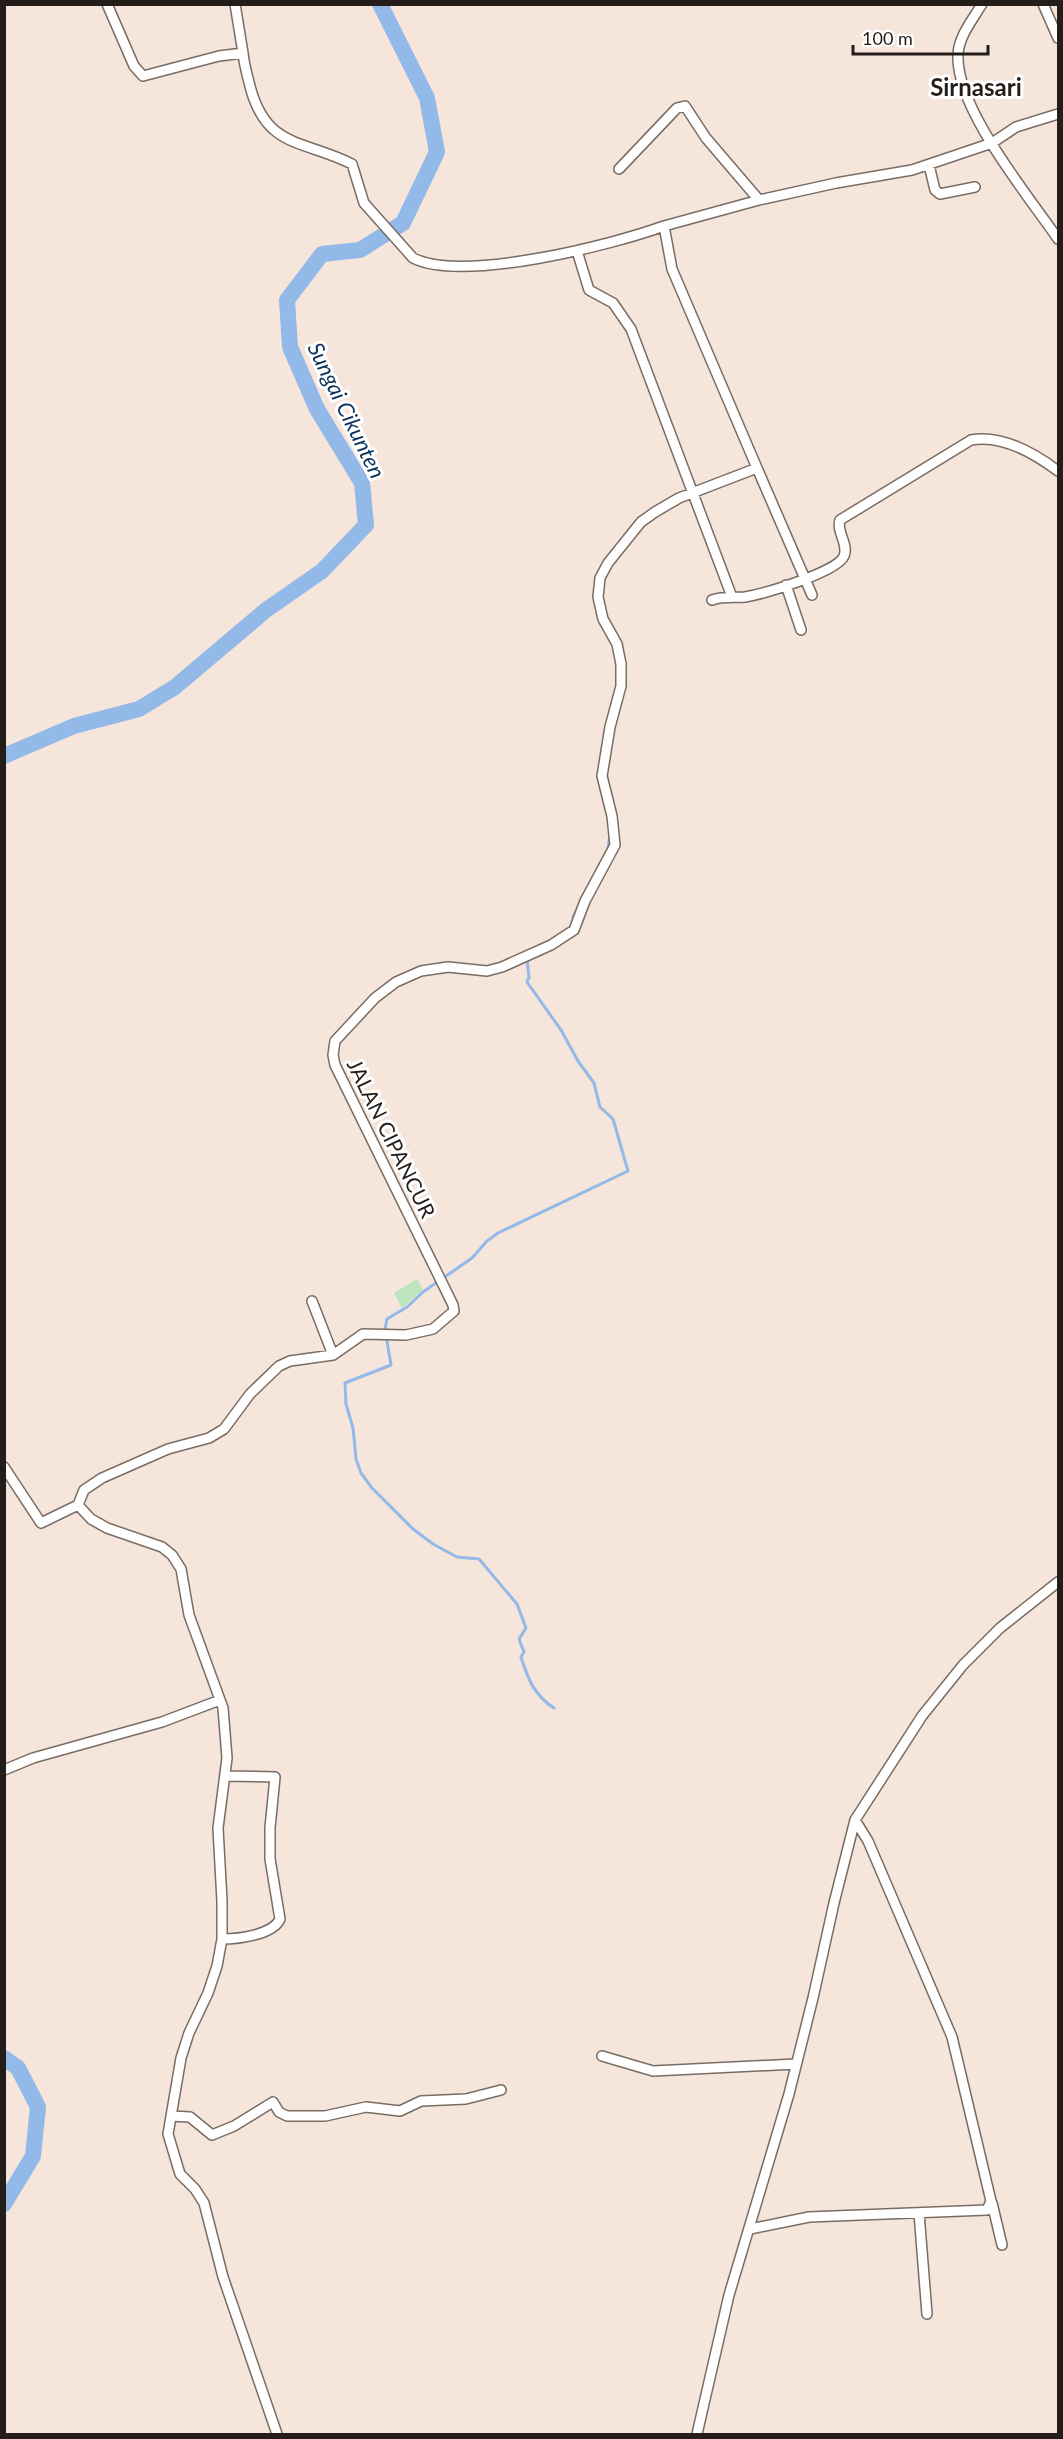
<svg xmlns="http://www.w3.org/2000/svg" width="1063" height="2439" font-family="Lato,sans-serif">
	<rect width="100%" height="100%" fill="#f5e5db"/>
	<!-- green -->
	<path fill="#bee4be" d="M417,1279L423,1290L402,1308L394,1293Z"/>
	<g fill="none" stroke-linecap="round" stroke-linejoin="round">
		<!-- stream -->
		<path stroke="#92b9e8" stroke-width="3" d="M608,849L610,835
			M577,919L573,917L579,906
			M527,960L529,977L527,982L561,1030L578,1061L594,1083L600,1107L613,1119L628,1171L498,1233L487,1241L472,1258L423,1292L407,1307L387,1319L385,1329L391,1365L345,1383L346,1404L353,1428L356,1459L361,1473L372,1488L413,1529L433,1544L457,1557L479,1559L517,1604L526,1628L519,1639L524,1652L521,1657C528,1679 534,1695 554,1708"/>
		<!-- river -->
		<path stroke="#92b9e8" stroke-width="16" d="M4,756L74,726L139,709L175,687L266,610L322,571L366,525L362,483L317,409L290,347L287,300L322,254L360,250L403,223L437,152L427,98L380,4
			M4,2058L18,2068L38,2107L33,2156L4,2204"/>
		<!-- minor casing -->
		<g stroke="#796c63" stroke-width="12">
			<path id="minor" d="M107,4L134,66L143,76L219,56L243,53C244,65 248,78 251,90C268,149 305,140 352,164L364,203L413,258C462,283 612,245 664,226
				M235,4L243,53
				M982,4C973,19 959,36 958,54C955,108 1028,195 1058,239
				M1043,4L1058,38
				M929,165L935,190L940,194L975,187
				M619,169L677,108L685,106L706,138L759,200
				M577,251L589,290L613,303L631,329L732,597
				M757,468L812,595
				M786,585L801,630
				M712,600C723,596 734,598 745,597C763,594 838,572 844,556C849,544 836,532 840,520L971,440C1002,434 1034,453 1058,471
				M312,1301L333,1355
				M4,1467L41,1523L78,1505
				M4,1770L33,1758L162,1722L220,1700
				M222,1939C238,1939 273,1935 280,1919L270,1859V1828L275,1777L226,1776
				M602,2056L653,2071L796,2064
				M171,2116L190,2117L212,2135L234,2126L273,2102L279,2112L287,2116H325L366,2107L400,2111L421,2101L466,2099L501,2090
				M992,2203L1002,2245
				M919,2213L927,2314
				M750,2229L809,2217L987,2210L991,2201L952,2037L868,1841L855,1820
				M277,2434L223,2277L204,2203L195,2189L180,2174L168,2134L181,2058L189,2033L208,1993L217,1966L222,1939V1901L218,1828L227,1758L223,1708L189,1615L181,1569L172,1555L162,1547L107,1528L91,1519L78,1505L84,1490L102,1478L168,1449L209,1438L224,1429L250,1394L279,1366L290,1361L333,1355L363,1334L406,1335L433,1329L454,1311L453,1305L335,1065L333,1055L335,1041L375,998L396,982L421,971L448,967L487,971L502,967L551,945L574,930L585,901L615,845L612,816L602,776L610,727L621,686V664L617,644L603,619L598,597L600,578L608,563L641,522L655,512L679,498L757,468L672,269L664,226L759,200L836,183L912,170L992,143L1016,127L1058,114
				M697,2434L729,2295L789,2094L813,1998L834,1903L855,1820L922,1716L963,1665L1000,1628L1058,1582"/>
		</g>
		<!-- minor -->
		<use href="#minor" stroke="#fff" stroke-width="9"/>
	</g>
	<g text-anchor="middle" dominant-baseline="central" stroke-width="6" stroke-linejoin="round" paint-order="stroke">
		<!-- street labels -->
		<g font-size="21" fill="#241e1b" stroke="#fff">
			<text transform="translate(392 1138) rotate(64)">JALAN CIPANCUR</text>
		</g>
		<!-- water labels -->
		<g font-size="22" font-style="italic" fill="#0a345e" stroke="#fff">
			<text transform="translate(347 410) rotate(64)">Sungai Cikunten</text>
		</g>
		<!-- quarter labels -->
		<g font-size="24" font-weight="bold" fill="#241e1b" stroke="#fff">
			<text x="976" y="86">Sirnasari</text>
		</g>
	</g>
	<!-- border -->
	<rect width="1063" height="2439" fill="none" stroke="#241e1b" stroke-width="12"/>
	<!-- scale -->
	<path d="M853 45v9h135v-9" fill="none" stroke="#241e1b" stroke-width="3"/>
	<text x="862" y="45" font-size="18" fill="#241e1b" stroke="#ffffff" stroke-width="4.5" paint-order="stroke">100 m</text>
</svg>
